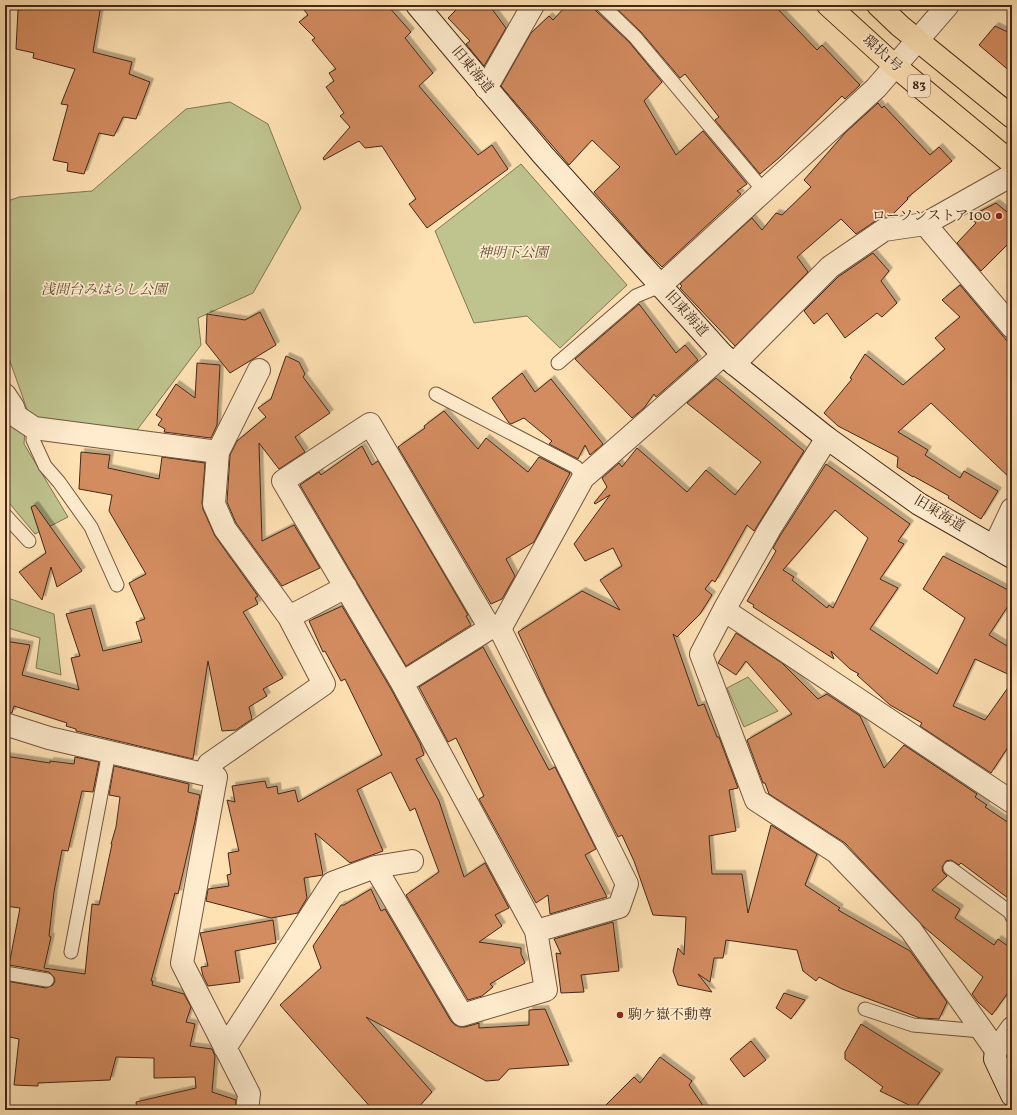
<svg xmlns="http://www.w3.org/2000/svg" width="1017" height="1115" font-family="Vollkorn,'Noto Serif JP',serif">
	<defs>
		<filter id="shadow"><feDropShadow dx="3.5" dy="-3.5" stdDeviation="0" flood-color="#0004"/></filter>
	</defs>
	<rect width="100%" height="100%" fill="#ffe2b4"/>
	<filter id="stains"><feTurbulence type="fractalNoise" baseFrequency=".005" numOctaves="4"/><feColorMatrix values="0 0 0 0 .2 0 0 0 0 .09 0 0 0 0 .02 0 0 0 .5 -.17"/></filter>
	<radialGradient id="worn" r=".72"><stop offset=".6" stop-color="#630" stop-opacity="0"/><stop offset="1" stop-color="#630" stop-opacity=".3"/></radialGradient>
	<!-- green -->
	<path fill="#bfc38e" stroke="#827653" d="M230,102L268,124L301,208L253,293L198,318L201,345L137,430L50,422L29,415L5,347V202L19,197L92,191L186,109Z
		M521,164L627,285L560,348L527,316L474,323L435,231Z
		M5,402L25,430L24,444L68,517L35,534L5,498Z
		M5,597L54,614L61,675L36,668L40,638L5,627Z
		M748,677L778,711L744,727L727,688Z"/>
	<!-- building -->
	<path fill="#d38c61" stroke="#442818" fill-rule="evenodd" filter="url(#shadow)" d="M22,5H101L93,52L132,62L129,74L150,82L136,119L123,117L114,136L99,133L84,174L67,171L68,163L53,160L68,105L61,104L75,69L33,58L34,53L16,49L18,10H21Z
		M300,5H387L411,32L405,38L433,73L419,86L478,155L492,145L508,169L427,228L409,204L416,199L382,146L365,148L359,141L324,160L323,158L350,127L340,116L344,113L326,87L334,81L329,73L336,69L312,40L315,38L299,22L308,15Z
		M461,5H489L506,28L484,66L466,44L470,41L448,18Z
		M567,5H594L596,11L629,42L662,82L644,101L676,155L703,131L747,184L737,191L741,194L662,267L647,252L594,192L620,167L592,140L569,165L501,86L531,33L549,16L553,20Z
		M613,5H774L817,50L822,45L860,85L845,99L842,96L780,157L760,174L715,120L719,117L685,74L680,78L641,32Z
		M995,26L1012,34V73L979,45Z
		M878,103L882,108L884,106L930,155L939,147L952,161L907,198L908,199L890,217L877,220L856,234L841,219L797,257L808,272L735,346L680,288L682,286L680,284L752,218L762,230L776,213L782,215L811,187L804,180L845,133Z
		M996,203L1012,216V240L981,271L957,243L976,223L969,217Z
		M873,253L889,271L881,281L897,303L882,317L877,313L845,338L827,313L814,324L804,311L838,277Z
		M960,285L1012,347V480L931,403L898,432L928,450L925,455L960,478L964,471L998,491L981,519L948,498L949,496L913,476V477L897,467L898,457L838,426L824,413L852,379L850,378L865,354L903,385L945,349L935,338L960,317L942,300Z
		M639,304L676,353L685,345L698,360L656,397L654,394L644,408L632,418L575,359Z
		M260,312L276,345L230,373L206,343L207,314L245,320Z
		M286,356L299,362L305,374L303,377L330,413L295,437L305,452L279,469L259,443L262,541L294,525L320,568L282,586L236,523L227,502L230,455L237,441L266,417L258,408L271,399Z
		M197,363L220,365L217,425L211,438L164,432L165,429L158,425L162,419L156,415L176,384L195,398Z
		M522,373L535,392L551,379L603,444L590,455L585,445L578,459L549,444L552,441L524,418L511,424L509,423L492,398Z
		M716,378L804,451L754,531L747,525L715,582L712,580L705,589L712,595L700,614L677,637L673,634L698,706L704,704L717,737H719L738,788L729,790L736,831L709,836L712,874H742L748,913L771,825L817,854L805,885L840,908L838,910L910,951L947,1002L939,1019L920,1018L842,989L819,977L816,981L803,971L797,950L726,940L723,958H714L710,982L698,974L712,992L678,985L673,971L678,948L684,955L686,917L653,915L634,861L622,835L618,837L547,696L518,632L582,591L620,610L600,580L622,566L613,548L585,561L574,544L610,495L595,504L594,503L607,487L602,478L619,463L622,467L637,448L687,492L706,470L735,495L761,462L687,403Z
		M444,411L478,449L486,438L528,472L539,457L570,473L534,542L506,559L515,576L502,599L491,604L398,447L425,428L424,426Z
		M362,446L372,465L378,461L468,615L466,616L471,625L406,666L300,485L319,472L321,475Z
		M81,452L110,455L108,468L159,479L162,457L205,463L202,503L203,509L215,536L258,596L255,598L258,604L243,612L283,678L263,689L267,696L249,707L252,719L236,730L222,731L208,661L193,759L76,731V729L66,726L67,723L14,706L12,713L5,712V641L30,645L22,675L79,690L71,658L80,656L66,614L91,608L103,651L142,642L136,622L145,619L129,583L146,574L109,511L112,495L79,489Z
		M826,464L910,524L898,541L904,544L880,579L898,588L870,629L937,674L965,618L923,589L943,556L1012,592V600L989,635L1012,649V676L975,659L953,706L985,720L1012,682V741L991,773L920,726L922,723L890,705L857,675L859,674L850,669L831,651L834,659L753,607L754,605L747,601L776,551L773,548L780,536ZM835,510L868,538L833,608L829,605L827,608L792,580L794,577L783,570Z
		M35,505L82,571L57,587L51,567L42,600L19,572L46,553L31,507Z
		M342,606L391,689L420,743L424,755L416,759L439,801L464,877L485,863L509,908L495,915L502,926L479,942L521,948V954L525,963L490,984L493,987L482,996L468,1000L406,895L439,872L415,808L410,811L391,772L357,790L383,851L350,863L315,833L323,875L304,878L307,898L298,913L271,918L206,901L208,889L229,886L227,875L231,874L228,853L239,851L227,800L235,802L232,786L265,781L267,788L277,786L278,794L295,790L298,802L382,755L345,679L341,681L325,651L323,652L309,621Z
		M736,633L782,663L818,699L827,694L860,716L884,768L904,745L977,794L975,797L987,805L985,807L1012,825V901L961,863L959,865L951,860L946,861L942,867L943,872L947,876L932,890L960,909L955,918L994,945L998,939L1012,949V987L992,1015L978,1002L972,994L983,977L924,927L845,843L769,794L765,783H763L747,740L792,714L746,661L736,675L718,663Z
		M483,647L549,770L555,767L596,849L585,855L607,897L550,914L548,895L536,903L479,799L484,796L456,738L448,742L419,687Z
		M5,756L50,763V761L74,764L75,757L99,762L93,792L82,791L68,851L62,850L54,892L49,936L51,937L44,968L85,974L92,904L99,905L112,844H111L116,827L120,797L109,795L114,766L189,784L188,792L200,795L195,821L178,894L175,893L151,981H153L152,985L184,994L191,1007L186,1022L195,1024L190,1046L212,1049L215,1056L212,1092L236,1100L235,1110H137L136,1102L196,1088L195,1077L154,1078V1058L116,1057L110,1080L38,1083V1086L14,1085L19,1039L5,1036L6,981L46,988L53,985L55,981L54,977L49,972L9,965L20,908L5,906Z
		M371,889L381,911L385,909L451,1021L455,1025L460,1027H465L479,1023V1028L529,1025V1010L545,1009L569,1065L509,1069L499,1080L486,1081L366,1017L432,1092L416,1110H373L280,1005L321,968L313,946L341,905H344Z
		M273,920L276,943L235,951L240,982L208,986L203,976L201,967L208,966L200,933Z
		M613,922L619,971L581,975L584,992L561,993L556,953L561,954L554,939Z
		M784,993L805,1000L791,1019L776,1008Z
		M861,1024L940,1073L915,1108L880,1091L883,1087L845,1059V1052Z
		M751,1041L766,1060L744,1077L730,1059Z
		M660,1057L692,1081L689,1085L706,1110H601L634,1077L640,1083Z"/>
	<g fill="none" stroke-linecap="round" stroke-linejoin="round">
		<!-- lane casing -->
		<g stroke="#73563f" stroke-width="15">
			<path id="lane" d="M602,5L635,37L764,191
				M558,363L636,296L660,286
				M436,394L576,467L583,478
				M34,428L33,440L45,466L59,482L91,527L117,585
				M5,515L29,541
				M950,868L1011,913L1012,917
				M71,952L109,752
				M5,973L47,980
				M865,1009L913,1025L981,1031"/>
		</g>
		<!-- street casing -->
		<g stroke="#73563f" stroke-width="24">
			<path id="street" d="M486,88L533,5
				M925,224L1012,327
				M660,286L876,88L948,5
				M734,364L830,267L884,230L925,224L1012,175
				M5,395L13,407L16,416L34,428L218,452L214,504L225,529L289,617L324,684L209,764L205,774
				M827,438L769,530L724,610L701,654L756,800L836,852L911,930L996,1050L1012,1028
				M218,452L259,370
				M994,547L1012,509
				M724,610L1012,802
				M289,617L346,587
				M490,628L370,424L283,481L402,683L536,931
				M402,683L490,628L500,629L583,478L723,355
				M5,724L49,738L216,777L182,963L249,1094L247,1110
				M375,867L412,861
				M225,1048L332,883L375,867L462,1015L546,990L536,931L619,907L627,884L500,629"/>
		</g>
		<!-- secondary casing -->
		<g stroke="#442818" stroke-width="24">
			<path id="secondary" d="M417,5L543,155L723,355L827,438L919,504L1012,557
				M996,1050L995,1059L1012,1095"/>
		</g>
		<!-- primary casing -->
		<g stroke="#442818" stroke-width="24">
			<path id="primary" d="M828,5L895,66L1012,163
				M878,5L900,26L1012,117"/>
		</g>
		<!-- lane -->
		<use href="#lane" stroke="#ffecce" stroke-width="13"/>
		<!-- street -->
		<use href="#street" stroke="#ffecce" stroke-width="22"/>
		<!-- secondary -->
		<use href="#secondary" stroke="#ffecce" stroke-width="22"/>
		<!-- primary -->
		<use href="#primary" stroke="#ffe2b4" stroke-width="22"/>
	</g>
	<!-- markers -->
	<g fill="#8f2418" stroke="#ffecce" stroke-width="1.5">
		<circle cx="999" cy="216" r="4"/>
		<circle cx="620" cy="1015" r="4"/>
	</g>
	<g text-anchor="middle" dominant-baseline="central" stroke-width="3.5" stroke-linejoin="round" paint-order="stroke">
		<!-- shield labels -->
		<rect fill="#ffecce" stroke="#7c634f" stroke-width="1" x="908" y="75" width="22" height="22" rx="3"/>
		<g font-size="13" font-weight="bold" fill="#442818">
			<text x="919" y="86">83</text>
		</g>
		<!-- street labels -->
		<g font-size="14" fill="#442818" stroke="#ffecce">
			<text transform="translate(882 54) rotate(42)">環状1号</text>
			<text transform="translate(472 70) rotate(50)">旧東海道</text>
			<text transform="translate(686 314) rotate(48)">旧東海道</text>
			<text transform="translate(939 514) rotate(31)">旧東海道</text>
		</g>
		<!-- poi labels -->
		<g font-size="14" fill="#442818" stroke="#ffecce" text-anchor="end">
			<text x="991" y="216">ローソンストア100</text>
			<text x="628" y="1015" text-anchor="start">駒ケ嶽不動尊</text>
		</g>
		<!-- park labels -->
		<g font-size="14" font-style="italic" fill="#634f36" stroke="#ffecce">
			<text x="513" y="253">神明下公園</text>
			<text x="104" y="290">浅間台みはらし公園</text>
		</g>
	</g>
	<!-- margin -->
	<rect width="1017" height="1115" fill="none" stroke="#ffe2b4" stroke-width="20"/>
	<rect x="6" y="6" width="1005" height="1103" fill="none" stroke="#442818" stroke-width="2"/>
	<rect x="10" y="10" width="997" height="1095" fill="none" stroke="#442818"/>
	<rect width="100%" height="100%" filter="url(#stains)"/>
	<rect width="100%" height="100%" fill="url(#worn)"/>
</svg>
